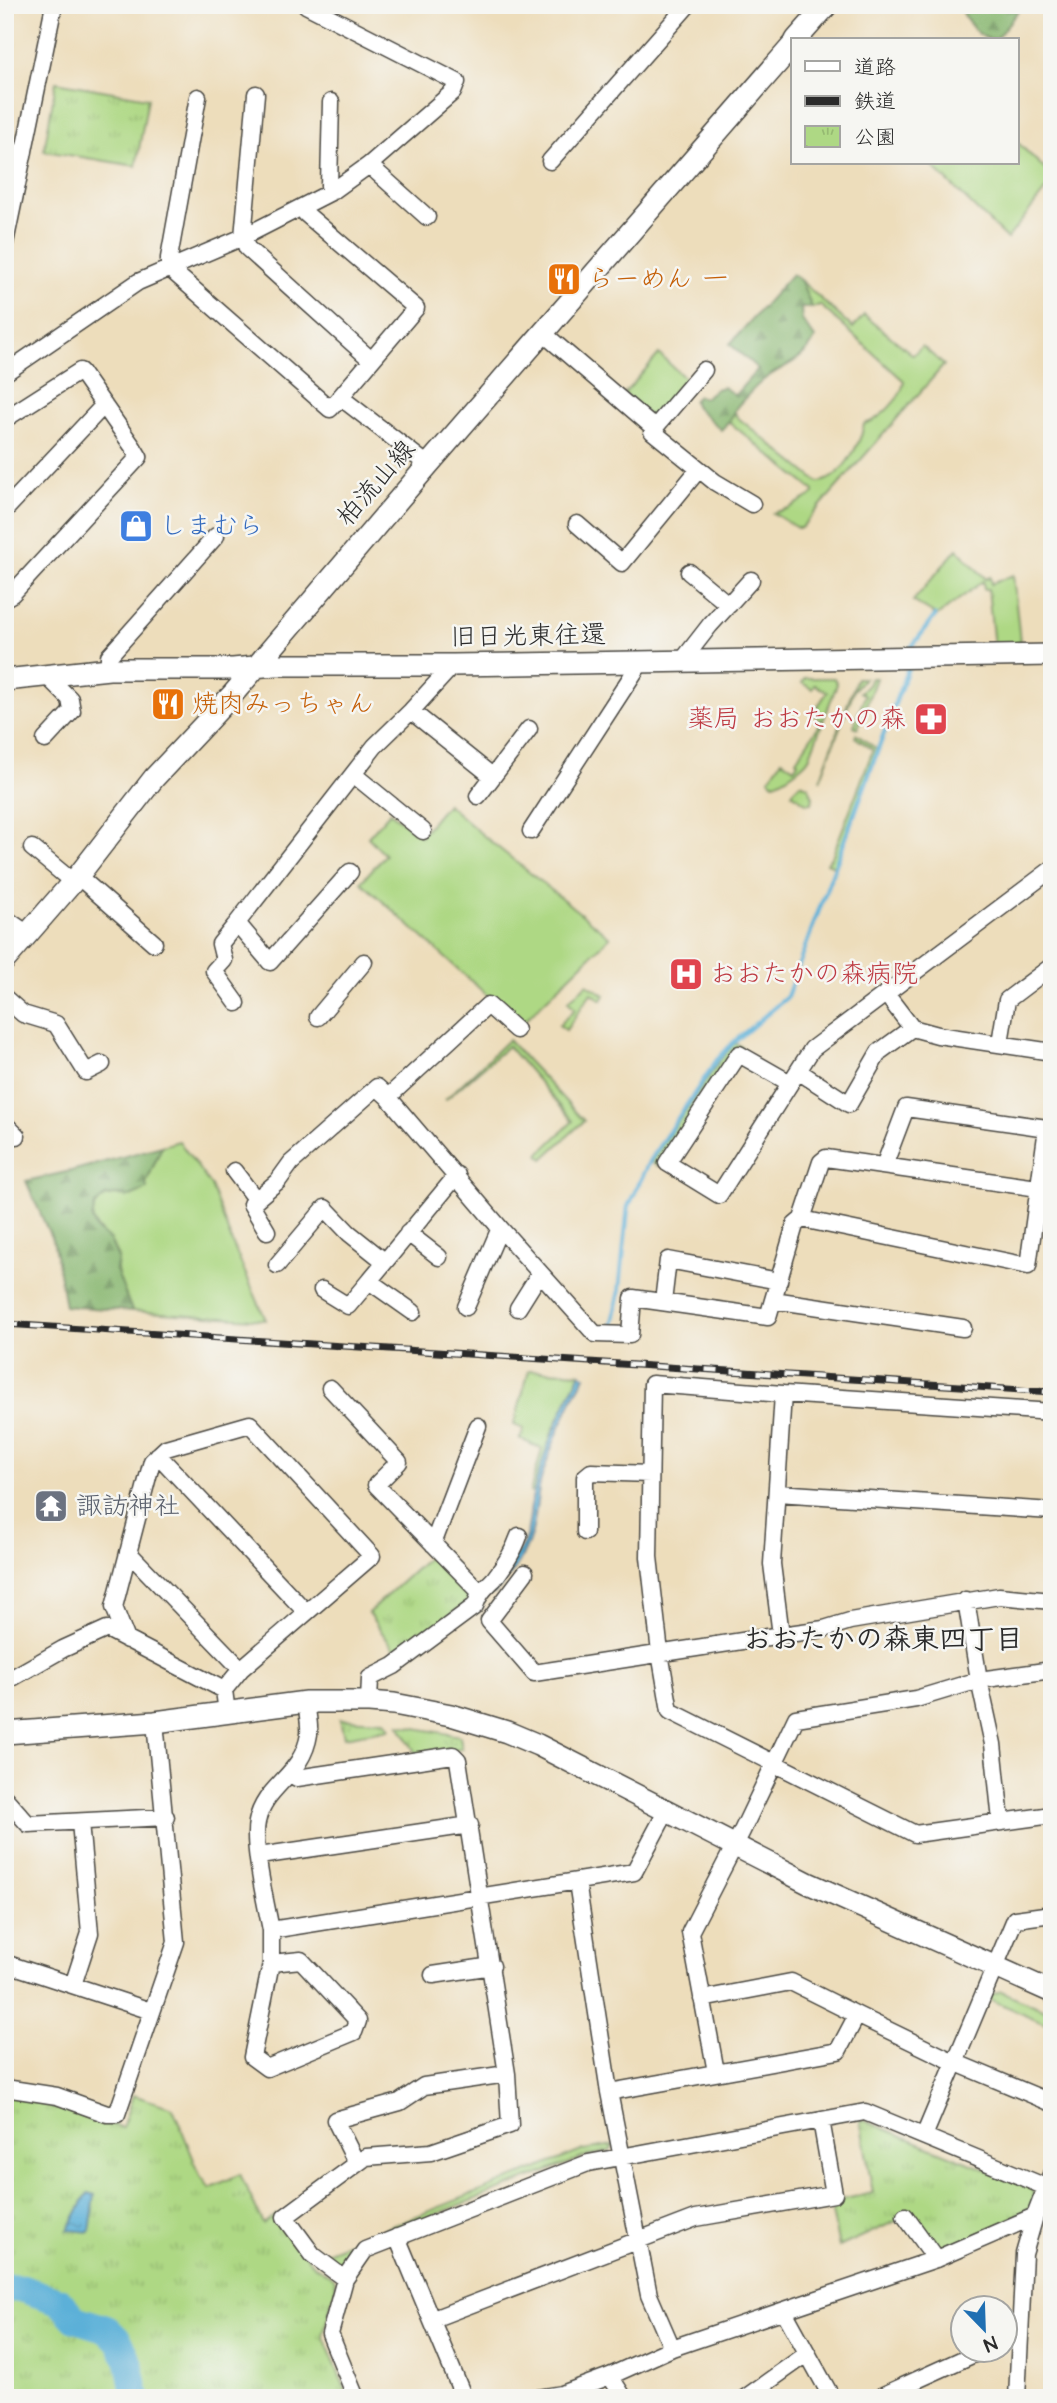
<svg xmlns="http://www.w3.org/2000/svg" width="1057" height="2403" font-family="'Architects Daughter','Klee One',sans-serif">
	<defs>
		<pattern id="forest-firs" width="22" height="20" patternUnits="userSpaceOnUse" patternTransform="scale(1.75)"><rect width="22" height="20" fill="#8ab872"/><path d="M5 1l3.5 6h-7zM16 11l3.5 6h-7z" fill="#71965e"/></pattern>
		<pattern id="park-tufts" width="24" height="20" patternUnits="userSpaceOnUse" patternTransform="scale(1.75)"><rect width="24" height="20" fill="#aed884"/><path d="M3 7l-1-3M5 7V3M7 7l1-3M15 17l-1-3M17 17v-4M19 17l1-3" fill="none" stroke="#96ba72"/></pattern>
		<pattern id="water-ripples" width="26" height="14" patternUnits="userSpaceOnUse" patternTransform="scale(1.75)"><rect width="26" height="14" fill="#5cb0d8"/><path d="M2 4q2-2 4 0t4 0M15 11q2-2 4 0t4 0" fill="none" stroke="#4c8faf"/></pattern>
	</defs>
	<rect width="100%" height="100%" fill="#f6f6f2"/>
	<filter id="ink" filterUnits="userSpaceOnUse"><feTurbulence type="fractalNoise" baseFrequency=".0143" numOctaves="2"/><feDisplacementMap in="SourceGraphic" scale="14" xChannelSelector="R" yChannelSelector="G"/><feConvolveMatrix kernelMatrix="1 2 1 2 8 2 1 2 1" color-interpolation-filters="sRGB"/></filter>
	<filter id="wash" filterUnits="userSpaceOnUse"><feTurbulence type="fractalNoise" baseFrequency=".00686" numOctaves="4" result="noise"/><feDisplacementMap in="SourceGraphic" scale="28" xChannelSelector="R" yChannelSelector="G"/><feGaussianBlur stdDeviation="1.57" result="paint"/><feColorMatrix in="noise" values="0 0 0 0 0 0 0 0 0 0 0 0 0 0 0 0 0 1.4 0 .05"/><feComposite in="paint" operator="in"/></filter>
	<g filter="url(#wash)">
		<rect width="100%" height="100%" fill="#edddbb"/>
		<!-- grass -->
		<path fill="#aed884" stroke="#6c8258" stroke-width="2" d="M1017,142L1052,176V182L1007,239L929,163H1017Z
			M801,281L853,328L864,315L913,355L922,346L944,365L801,528H797L773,513L789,508L814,494V491L729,422L735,412L737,417L818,482C841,481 861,443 864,424C880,420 902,398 904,381L820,305L812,308Z
			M659,354L688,381L658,416L650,417L624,394Z
			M957,549L986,579L990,577L991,584L1013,575L1020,642L1018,647H994L988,589H984L983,581L937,616L913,601Z
			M805,678H834L837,684L809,758C804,766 783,781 774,783L769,779L782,760L794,768L798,762L796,760L822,721L813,714L827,692L815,685L812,689L802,683Z
			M857,678H864L854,690L820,780Z
			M871,678H876L858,728L854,726L865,695L860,692L868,685Z
			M856,734L877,749L834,866L827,863L833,854L873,750L855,737Z
			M800,783L808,786L813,797L812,803H806L792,793Z
			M447,804L485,837L610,937L520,1025L361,882L385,855L368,837L390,812L420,836Z
			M587,984L605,995L602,1000L591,993L566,1030L559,1025L575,1009L568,1001Z
			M508,1040L584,1121L543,1159L539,1154L573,1121L508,1046L445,1100Z
			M735,1043L742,1047L657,1166L651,1162L720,1060Z
			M179,1141L211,1186L233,1245L266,1320L132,1311C128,1299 117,1282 117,1269C116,1266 119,1262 118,1258C116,1237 78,1225 98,1203C106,1193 117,1194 128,1197L146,1183L162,1146Z
			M529,1370L581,1373L552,1432L533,1493L530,1492L542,1449L520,1439L524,1429L514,1425Z
			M1001,1991L1052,2013V2026L989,1999L990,1995Z
			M614,2145L610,2151L587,2156L361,2243L346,2264L339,2266L323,2253L584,2150Z"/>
		<!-- forest -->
		<path fill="url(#forest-firs)" stroke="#5a724e" stroke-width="2" d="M964,5H1023L995,40C979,40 967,22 961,8Z
			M792,274L801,281L812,308H801L802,320L815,338C804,363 777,367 760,383C755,387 740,403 737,407C731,415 729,423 721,430L696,407L693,401L698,396L704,398L716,389L723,387L735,395L758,369L730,344Z
			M162,1146L146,1183L147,1189L128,1197L118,1195L105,1196L95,1205L92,1219L96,1229L110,1240L118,1258L116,1270L132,1311L65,1306L54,1244L26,1181L71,1171Z"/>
		<!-- park -->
		<path fill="url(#park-tufts)" stroke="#6c8258" stroke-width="2" d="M56,82L148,98L136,166L44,151Z
			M432,1554L470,1593L467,1602L399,1656L368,1613Z
			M340,1719L385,1721L390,1729L344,1737Z
			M399,1725L460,1736L462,1749L420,1756L415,1752Z
			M5,2093L53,2102L122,2128L133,2095L173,2108L200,2175L210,2188L240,2174L263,2224L276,2215L311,2263L334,2278L336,2286L323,2335L349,2398H5Z
			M860,2119L1032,2188L1035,2196L1029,2208L986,2235L942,2252L934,2250L909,2215L839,2247L830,2202L873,2193Z"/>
		<!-- water -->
		<path fill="url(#water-ripples)" stroke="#446e82" stroke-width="2" d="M581,1373L585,1376C567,1408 553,1440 542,1476C536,1495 537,1515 531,1535C525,1556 509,1579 494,1594L490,1591C501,1575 516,1559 524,1542C531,1527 529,1510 533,1494C544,1451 560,1412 581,1373Z
			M88,2193L95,2195L90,2232L68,2230Z"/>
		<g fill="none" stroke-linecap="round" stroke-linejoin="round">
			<!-- stream -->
			<path stroke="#5cb0d8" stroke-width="4.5" d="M910,649L935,616
				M612,1328L619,1295L628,1207L650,1160L717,1060L734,1042L787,997L908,668"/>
			<!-- river -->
			<path stroke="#5cb0d8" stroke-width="28" d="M5,2288L23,2289L59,2301L75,2319L107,2329L119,2341L129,2362L136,2398"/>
		</g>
	</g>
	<g filter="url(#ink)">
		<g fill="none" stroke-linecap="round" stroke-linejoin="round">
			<!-- street casing -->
			<g stroke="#484641" stroke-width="19">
				<path id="street" d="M256,94L243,237L247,248L370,359
					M198,97L169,258V268L330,409L416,308L306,214L303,207
					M331,102L329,186L333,191
					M5,153L24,152
					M550,161L688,5
					M369,165L427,217
					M5,243L54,5
					M543,333L654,428
					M704,370L652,431L715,482L752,504
					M5,373L138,282L243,237L333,191L369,165L453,92L457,82L306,5
					M340,397L428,465
					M5,419L80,371L133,447L139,457L12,594L5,598
					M5,510L104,405
					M577,524L622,563L699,469
					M689,572L729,605
					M682,661L710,625L751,580
					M109,669V656L216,536
					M411,711L492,776
					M45,740L72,711L70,699L47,676
					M353,774L423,831
					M478,796L529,729
					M531,831L641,662
					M32,848L73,882
					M350,872L270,962L237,923L375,746L411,711L453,665
					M78,876L154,943
					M5,918L28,934
					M237,923L220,944L224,960L214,971L237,1003
					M886,994L912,1028L938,1035L1052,1052
					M5,998L23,1014L56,1024L86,1072L102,1064
					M318,1017L364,962
					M1000,1043L1007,1000L1052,966
					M798,1071L849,1104L879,1052L912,1028
					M790,1083L739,1054L667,1163L719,1195L812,1049L1052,869
					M388,1097L488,1005L516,1030
					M5,1124L17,1136
					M234,1171L256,1200
					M802,1219L1028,1266L1047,1128L906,1108L884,1166
					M267,1231L251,1204L278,1181L291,1163L377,1087L388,1097L500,1228L595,1334L630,1335L633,1298L768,1317L795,1225L802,1219L821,1162L826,1158L1052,1190
					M408,1233L439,1257
					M277,1265L325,1208L349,1233L384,1261
					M322,1290L348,1306L369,1281
					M773,1300L963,1328
					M663,1302L668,1260L779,1281
					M466,1307L500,1228
					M518,1308L540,1273
					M413,1312L369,1281L457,1175
					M330,1388L399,1462L376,1485L480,1592
					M783,1394L652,1384L649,1557L660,1653L670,1711L915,1834L1052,1815
					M1052,1412L783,1394L772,1564L781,1635L824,1629L850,1621L999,1596L1052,1601
					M158,1455L306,1612
					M777,1493L1052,1511
					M585,1532V1477L591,1472L650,1474
					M433,1544L478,1426
					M128,1552L241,1669
					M525,1573L489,1621L534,1673L781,1635
					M127,1640L114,1607L152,1461L166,1448L250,1424L372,1556L241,1669L224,1690L227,1713
					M5,1682L63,1649L107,1629L224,1690
					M306,1702C307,1712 310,1724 309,1734C303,1776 264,1785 257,1822C252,1845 266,1904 271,1930L634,1872L666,1812
					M369,1702L370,1678L394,1666L475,1606C479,1593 485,1588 494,1579C504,1566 514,1551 519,1536
					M291,1774L297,1778L453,1755L458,1760L507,2074L510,2125L431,2152L366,2157L285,2217L313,2255L345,2279
					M5,1798L28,1824L166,1817
					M1001,1821L993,1744L979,1680L1052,1670
					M259,1856L470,1825
					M577,1882L609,2092L649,2295L672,2348
					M5,1963L151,2011
					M271,1963L252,2057L267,2068L354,2032L358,2021L301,1960L271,1963V1930
					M433,1975L492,1966
					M73,1985L90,1933L80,1822
					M702,1999L791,1982L857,2015
					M716,2072L690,1932L742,1831L796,1718L916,1699L979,1680L966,1600
					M5,2088L57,2096L107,2114H117L176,1942L155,1722
					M609,2092L838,2051L857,2015L954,2062L1052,2103
					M924,2136L1015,1919L1052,1914
					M357,2164L335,2120L400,2102L424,2086L507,2074
					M905,2216L936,2259
					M397,2237L464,2398
					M784,2311L832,2398
					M433,2319L696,2218L834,2194L821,2120
					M610,2376L624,2398
					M356,2398L330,2334L345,2279L365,2250L588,2163L865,2112L1046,2187
					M538,2398L562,2394L610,2376L672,2348L936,2259L1035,2216
					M745,2398L807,2354
					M877,2398L983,2350
					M1017,2398L1024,2254L1035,2216L1052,2172"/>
			</g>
			<!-- secondary casing -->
			<g stroke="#484641" stroke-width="24">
				<path id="secondary" d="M796,40L827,5
					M5,680L109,669H233L275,665H453L1052,655
					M5,960L78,876L154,778L233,694L428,465L793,45
					M5,1733L155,1722L306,1702H369L394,1704L451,1715L507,1732L538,1745L808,1883L1052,1992"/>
			</g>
			<!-- street -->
			<use href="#street" stroke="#fff" stroke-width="16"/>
			<!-- secondary -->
			<use href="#secondary" stroke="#fff" stroke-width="21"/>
			<!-- rail casing -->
			<g stroke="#2b2b2b" stroke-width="7">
				<path id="rail" d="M5,1324L1052,1392"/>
			</g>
			<!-- rail -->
			<use href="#rail" stroke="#f6f6f2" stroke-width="4.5" stroke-dasharray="13" stroke-linecap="butt"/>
		</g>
	</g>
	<!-- icons -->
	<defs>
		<g id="restaurant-square" transform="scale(1.75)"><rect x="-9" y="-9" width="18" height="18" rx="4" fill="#e8710a" stroke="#f6f6f2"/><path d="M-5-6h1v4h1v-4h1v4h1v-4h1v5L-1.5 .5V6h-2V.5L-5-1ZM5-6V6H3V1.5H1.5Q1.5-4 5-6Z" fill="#fff"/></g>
		<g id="shop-square" transform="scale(1.75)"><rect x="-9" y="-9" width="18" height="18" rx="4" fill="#3f7fe0" stroke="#f6f6f2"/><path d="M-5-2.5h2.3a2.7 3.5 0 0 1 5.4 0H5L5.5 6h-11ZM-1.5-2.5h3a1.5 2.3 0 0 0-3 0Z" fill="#fff"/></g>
		<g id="pharmacy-square" transform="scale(1.75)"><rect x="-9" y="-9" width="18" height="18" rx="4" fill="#e0444e" stroke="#f6f6f2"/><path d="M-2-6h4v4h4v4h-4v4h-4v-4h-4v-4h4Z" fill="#fff"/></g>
		<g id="hospital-square" transform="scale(1.75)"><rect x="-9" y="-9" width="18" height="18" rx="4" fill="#e0444e" stroke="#f6f6f2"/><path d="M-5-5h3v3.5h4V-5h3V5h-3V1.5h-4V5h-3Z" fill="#fff"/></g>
		<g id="temple-square" transform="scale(1.75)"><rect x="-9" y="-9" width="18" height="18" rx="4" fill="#6b7280" stroke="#f6f6f2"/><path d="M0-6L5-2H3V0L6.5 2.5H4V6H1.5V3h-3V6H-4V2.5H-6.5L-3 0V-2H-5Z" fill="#fff"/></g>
	</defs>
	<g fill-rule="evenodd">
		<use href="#restaurant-square" x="564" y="279"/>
		<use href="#shop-square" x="136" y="526"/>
		<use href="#restaurant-square" x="168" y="704"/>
		<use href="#pharmacy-square" x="931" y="719"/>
		<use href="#hospital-square" x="686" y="974"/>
		<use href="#temple-square" x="51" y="1506"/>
	</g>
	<g text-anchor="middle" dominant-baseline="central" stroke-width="5" stroke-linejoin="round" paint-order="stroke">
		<!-- food labels -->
		<g font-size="26" fill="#c56008" stroke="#f6f6f2" text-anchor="start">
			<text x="588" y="279">らーめん 一</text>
			<text x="192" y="704">焼肉みっちゃん</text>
		</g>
		<!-- street labels -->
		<g font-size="26" fill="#2b2b2b" stroke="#f6f6f2">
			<text transform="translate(376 483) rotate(-49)">柏流山線</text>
			<text transform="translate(528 636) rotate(-1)">旧日光東往還</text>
		</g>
		<!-- shop labels -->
		<g font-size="26" fill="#366cbe" stroke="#f6f6f2" text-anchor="start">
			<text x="160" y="526">しまむら</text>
		</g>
		<!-- health labels -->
		<g font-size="26" fill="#be3a42" stroke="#f6f6f2" text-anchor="end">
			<text x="906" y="719">薬局 おおたかの森</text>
			<text x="710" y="974" text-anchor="start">おおたかの森病院</text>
		</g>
		<!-- worship labels -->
		<g font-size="26" fill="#5b616d" stroke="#f6f6f2" text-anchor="start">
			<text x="76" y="1506">諏訪神社</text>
		</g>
		<!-- neighbourhood labels -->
		<g font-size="28" font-weight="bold" fill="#2b2b2b" stroke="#f6f6f2">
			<text x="883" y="1639">おおたかの森東四丁目</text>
		</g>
	</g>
	<!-- margin -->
	<rect width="1057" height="2403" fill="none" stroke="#f6f6f2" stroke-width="28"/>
	<!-- legend -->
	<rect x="791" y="38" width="228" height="126" fill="#f6f6f2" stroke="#a5a5a2" stroke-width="2"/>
	<rect x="805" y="61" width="35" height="10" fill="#ffffff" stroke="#a5a5a2" stroke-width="2"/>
	<text x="854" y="74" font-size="21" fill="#2b2b2b">道路</text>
	<rect x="805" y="96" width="35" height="10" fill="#2b2b2b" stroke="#a5a5a2" stroke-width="2"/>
	<text x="854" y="108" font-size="21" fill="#2b2b2b">鉄道</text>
	<rect x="805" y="126" width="35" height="21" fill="url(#park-tufts)" stroke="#a5a5a2" stroke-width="2"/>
	<text x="854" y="144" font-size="21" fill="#2b2b2b">公園</text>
	<!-- north arrow -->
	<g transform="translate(984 2329) rotate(157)"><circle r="33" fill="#f6f6f2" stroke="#a5a5a2" stroke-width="2"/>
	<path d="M0-5L12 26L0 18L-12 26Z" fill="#1f6fb2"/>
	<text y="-10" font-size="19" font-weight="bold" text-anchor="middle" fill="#2b2b2b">N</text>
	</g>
</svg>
